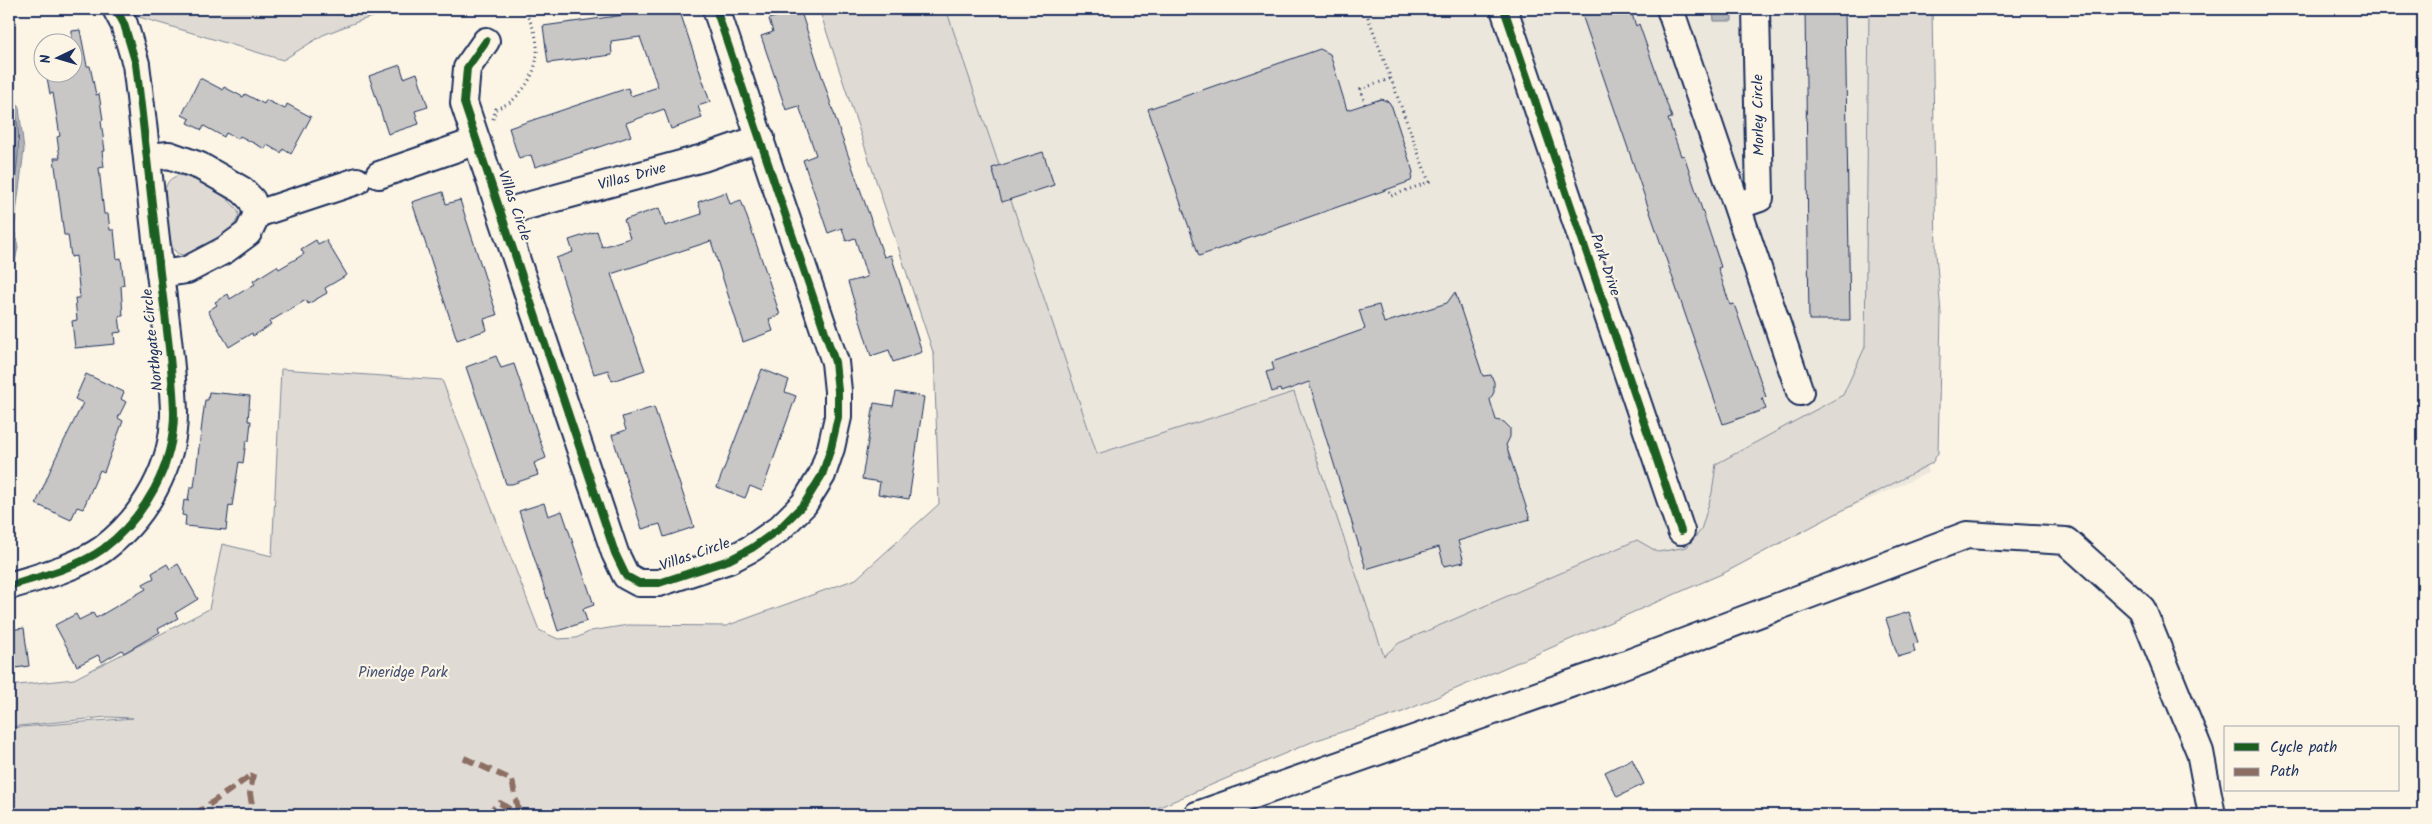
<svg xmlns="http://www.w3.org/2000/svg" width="2432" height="824" font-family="Kalam,sans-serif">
	<rect width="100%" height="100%" fill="#fcf5e5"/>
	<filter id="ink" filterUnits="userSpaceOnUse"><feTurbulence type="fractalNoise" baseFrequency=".02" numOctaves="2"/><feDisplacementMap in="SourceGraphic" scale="10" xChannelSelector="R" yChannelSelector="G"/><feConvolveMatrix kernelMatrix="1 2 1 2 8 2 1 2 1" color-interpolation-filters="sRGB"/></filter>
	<g filter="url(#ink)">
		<!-- built -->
		<path fill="#ece7dc" d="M946,9H1928V473L1404,707L1384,656L1294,392L1097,454Z"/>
		<!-- green -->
		<path fill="#dfdbd4" stroke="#7d8599" d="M134,9H401L362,20L323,35L283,60L139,17Z
			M819,9H946L1097,454L1294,392L1384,656L1399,643L1637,540L1658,552L1687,547L1701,530L1712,493L1716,464L1843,395L1865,347L1869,9H1932L1936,253L1941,313L1938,453L1932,463L1724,573L1400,713L1314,741L1141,815H9V728L133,718L107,717L9,727V686L74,679L209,609L222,544L272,556L281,369L442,380L539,630L558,639L576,638L591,631L628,625L726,626L856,579L939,504L934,355Z
			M179,175C196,178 234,198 239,214C236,228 224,233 213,241C175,266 171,257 167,215C166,206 162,193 167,184C169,179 174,177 179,175Z"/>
		<!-- water -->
		<path fill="#b2b4b8" stroke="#767f94" d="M1713,9H1732V21H1714Z
			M9,84L19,108L24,150L14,229L18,247L9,290Z"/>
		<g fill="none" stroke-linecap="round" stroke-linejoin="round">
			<!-- shore -->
			<path stroke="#576482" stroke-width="1" d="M9,94C29,136 12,182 9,225C9,230 11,234 12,240C14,250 11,261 9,271
				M9,116L13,150L9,183"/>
		</g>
		<!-- building -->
		<path fill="#c8c7c6" stroke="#1b2f5e" d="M630,9H679L710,102L698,106L702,118L671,129L664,109L626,123L631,136L599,147L535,167L531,155L519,159L509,128L628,88L631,96L658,87L640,37L611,41L612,55L548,63L543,26L632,14Z
			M800,9L840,132L884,257L891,255L922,352L893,362L889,350L871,356L848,282L867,277L855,238L846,241L842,228L828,233L803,160L816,155L799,106L786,110L761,36L773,32L769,19Z
			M1580,9H1630L1636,26L1639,24L1672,118L1668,119L1681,156L1684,155L1721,267L1718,268L1730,305L1734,304L1766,397L1762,398L1766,409L1723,424Z
			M1805,9H1845L1850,320H1809Z
			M80,30L87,66H90L96,95L99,94L103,120L101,121L105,151H102L104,167L99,168L104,214H108L110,230H114L117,259L121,258L124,285L121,286L123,316H119L121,332L114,333L115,344L75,348L72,321L77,320L75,298H80L76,256L71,257L68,235H64L54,158H60L57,137L60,136L53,93L50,94L46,72H72V31Z
			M1320,49L1330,54L1347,110L1381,99L1389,102L1392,107L1413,172L1411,181L1199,256L1148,109Z
			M400,65L404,78L417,73L428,107L415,111L419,124L388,134L369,76Z
			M200,78L223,90L224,87L243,97L245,94L264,104L266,100L285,109L287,104L311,117L291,154L283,149L281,153L267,145L265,149L240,136L238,139L226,133L224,137L204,126L202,130L188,123L190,119L182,115Z
			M1043,152L1054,185L1002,202L992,168Z
			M443,192L446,204L460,200L497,315L484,319L487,330L457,340L412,202Z
			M726,192L730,204L741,200L766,272L780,315L769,319L773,331L743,342L711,241L611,274L645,370L612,381L608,370L594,374L556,258L573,252L569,240L597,231L602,247L630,238L624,220L659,208L665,226L702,214L698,202Z
			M316,240L318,244L326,240L347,275L325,288L327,293L308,304L306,300L269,322L271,325L253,336L252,333L229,347L208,311L217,305L215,302L228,294L230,299L255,284L253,281L277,266L279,269L304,254L301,249Z
			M1455,292L1483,376L1491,375L1494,382V392L1490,400L1496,420L1504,422L1510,428V437L1506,445L1530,519L1458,541L1464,562L1444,566L1439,547L1366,569L1309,382L1281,392L1280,389L1272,392L1266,372L1274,370L1272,362L1365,329L1359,310L1379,305L1384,323L1447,303Z
			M496,356L501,368L514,364L546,458L534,463L538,475L512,484H506L466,367Z
			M762,369L789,380L785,392L796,396L762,491L750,486L745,498L717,487Z
			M86,374L124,392L121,399L126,402L118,418L123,421L104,472L100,470L83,509L77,507L71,520L36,504L55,459L83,403L75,399Z
			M209,392L250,396L248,421H251L249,441H246L243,463L239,462L232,506L229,505L226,530L185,526L186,516L182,515L184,500L188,501L190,487H194L205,400H208Z
			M896,392L924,397L909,499L878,494L880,482L862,479L874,403L893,406Z
			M654,407L694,527L664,537L660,524L642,529L612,435L626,430L622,417Z
			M544,503L548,516L562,511L594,605L583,609L587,621L558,631L519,511Z
			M167,564L170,569L178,564L198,599L175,613L178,618L158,629L160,632L124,653L122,650L102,662L98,655L77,666L55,625L76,614L79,620L93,613L96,618L146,589L143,584L154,578L152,573Z
			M1909,612L1918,643L1913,644L1915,652L1898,657L1886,619Z
			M24,628L29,666L9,669V630Z
			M1632,759L1644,784L1617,797L1605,772Z"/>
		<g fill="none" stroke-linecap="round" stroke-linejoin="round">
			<!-- minor casing -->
			<g stroke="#1b2f5e" stroke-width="30">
				<path id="minor" d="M1504,9L1681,531
					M1670,9L1800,392
					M486,41L467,68L464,103L615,553L626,576L639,583H659L729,560L752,548L779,529L804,504L822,475L831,448L838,417V391L835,362L716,9
					M148,157L169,155L200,166L242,190L252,200L257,214L248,233L225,250L187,270L160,274
					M379,175L477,141
					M1737,206L1760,198L1756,9
					M501,213L703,158L761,138
					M257,214L357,181
					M9,586C39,577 78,567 103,549C145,517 174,466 174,413C173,369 166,325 161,281C152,209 145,136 136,64L124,24L116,9
					M1197,815L1610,670L1967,535L2066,541L2142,609L2200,752L2212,815"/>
			</g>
			<!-- path -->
			<path stroke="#1b2f5e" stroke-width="3" stroke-dasharray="1 4" stroke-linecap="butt" d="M1368,17L1429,182L1391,196L1389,190
				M1365,104L1361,89L1392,78
				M493,119L496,109C503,106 511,103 516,97C542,72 544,36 522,9"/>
			<!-- minor -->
			<use href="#minor" stroke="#fcf5e5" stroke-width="26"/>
			<!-- quiet -->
			<path stroke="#8d6e63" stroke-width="6" stroke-dasharray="12 6" stroke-linecap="butt" d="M464,758L512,780L519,815
				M253,774L250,794L254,815
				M194,815L253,774
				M486,815L500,803L519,815"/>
			<!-- cycleway casing -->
			<g stroke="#fcf5e5" stroke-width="11">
				<path id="cycleway" d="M1504,9L1681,531
					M486,41L467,68L464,103L615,553L626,576L639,583H659L729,560L752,548L779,529L804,504L822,475L831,448L838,417V391L835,362L716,9
					M9,586C39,577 78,567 103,549C145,517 174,466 174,413C173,369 166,325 161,281C152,209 145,136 136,64L124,24L116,9"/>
			</g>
			<!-- cycleway -->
			<use href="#cycleway" stroke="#1b5e20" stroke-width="8"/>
		</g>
	</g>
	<g text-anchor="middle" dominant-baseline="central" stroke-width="4.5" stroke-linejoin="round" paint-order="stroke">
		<!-- street labels -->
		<g font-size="15" fill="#1b2f5e" stroke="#fcf5e5">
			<text transform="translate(1759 115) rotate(-91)">Morley Circle</text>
			<text transform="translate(632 177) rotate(-15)">Villas Drive</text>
			<text transform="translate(514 206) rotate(71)">Villas Circle</text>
			<text transform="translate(1605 265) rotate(71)">Park Drive</text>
			<text transform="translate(153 340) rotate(-96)">Northgate Circle</text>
			<text transform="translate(695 555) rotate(-19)">Villas Circle</text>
		</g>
		<!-- park labels -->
		<g font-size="15" fill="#425176" stroke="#fcf5e5">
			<text x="403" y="673">Pineridge Park</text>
		</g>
	</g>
	<!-- margin -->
	<rect width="2432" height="824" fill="none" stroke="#fcf5e5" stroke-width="30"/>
	<rect x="15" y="15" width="2402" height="794" fill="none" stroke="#1b2f5e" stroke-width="2" filter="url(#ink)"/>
	<!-- legend -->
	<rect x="2224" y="726" width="175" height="65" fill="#fcf5e5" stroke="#a2a6af"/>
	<rect x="2234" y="743" width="25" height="8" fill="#1b5e20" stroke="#a2a6af"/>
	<text x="2270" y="752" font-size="15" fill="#1b2f5e">Cycle path</text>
	<rect x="2234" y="768" width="25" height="8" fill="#8d6e63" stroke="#a2a6af"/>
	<text x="2270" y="776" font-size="15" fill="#1b2f5e">Path</text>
	<!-- north arrow -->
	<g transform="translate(58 58) rotate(265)"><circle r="24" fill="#fcf5e5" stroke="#a2a6af"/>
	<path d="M0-4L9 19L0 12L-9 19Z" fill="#1b2f5e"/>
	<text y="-8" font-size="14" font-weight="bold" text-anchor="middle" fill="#1b2f5e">N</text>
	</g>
</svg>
